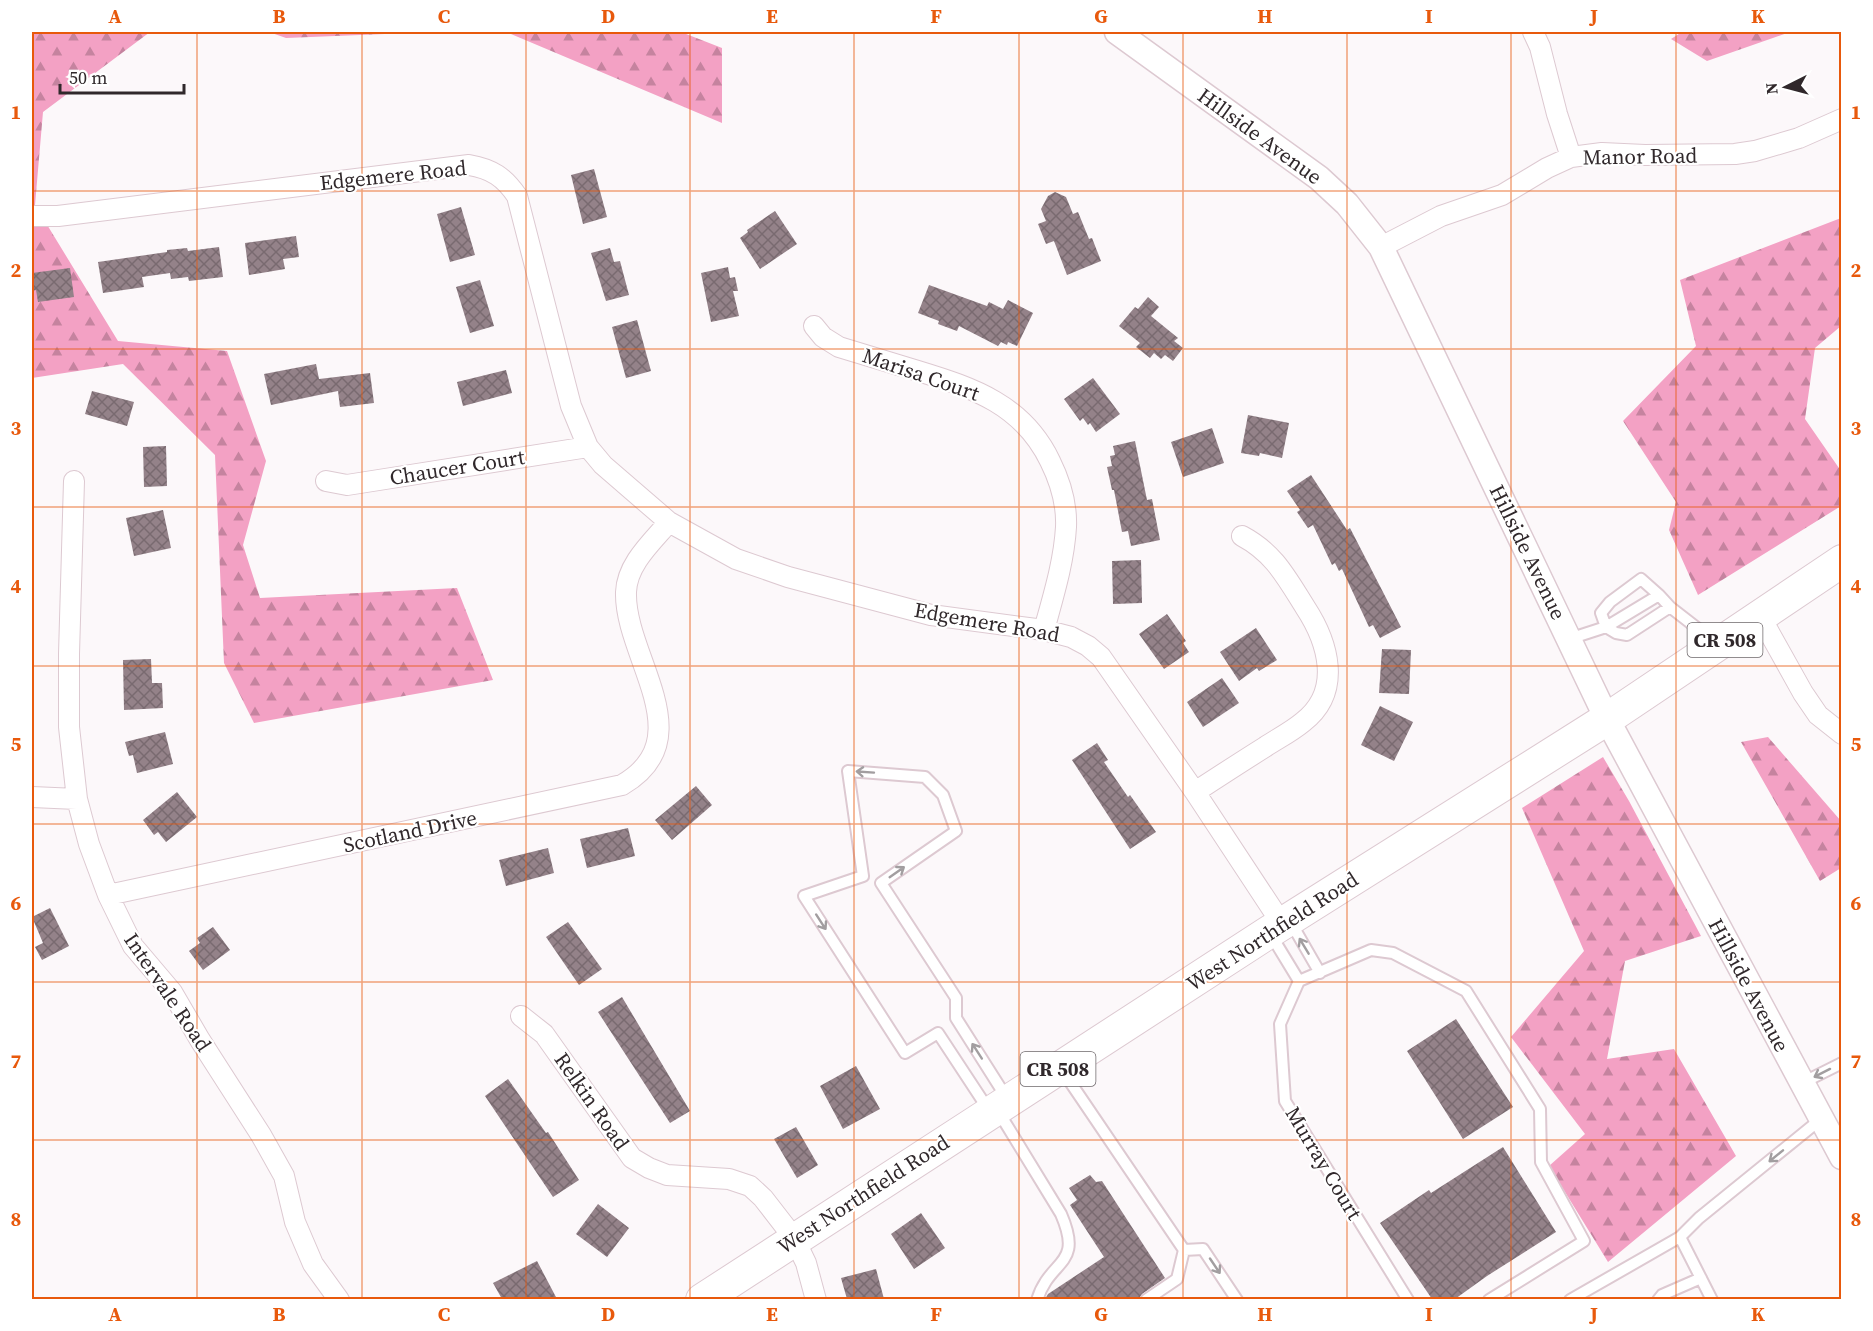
<svg xmlns="http://www.w3.org/2000/svg" width="1873" height="1331" font-family="'Source Serif 4',serif">
	<defs>
		<pattern id="forest-firs" width="22" height="20" patternUnits="userSpaceOnUse" patternTransform="scale(1.5)"><rect width="22" height="20" fill="#f3a1c4"/><path d="M5 1l3.5 6h-7zM16 11l3.5 6h-7z" fill="#c5839f"/></pattern>
		<pattern id="building-cross-hatch" width="8" height="8" patternUnits="userSpaceOnUse" patternTransform="scale(1.5)"><rect width="8" height="8" fill="#948289"/><path d="M0 0l8 8M0 8l8-8" fill="none" stroke="#796a70"/></pattern>
	</defs>
	<rect width="100%" height="100%" fill="#fcf8fa"/>
	<!-- forest -->
	<path fill="url(#forest-firs)" d="M32,32H150L43,112L35,205L118,341L227,351L266,461L243,545L260,598L457,588L493,680L254,723L224,663L215,455L123,364L32,378Z
		M269,32H434L286,38Z
		M506,32H681L722,48V123Z
		M1682,32H1790L1707,61L1671,39Z
		M1841,218V326L1815,348L1805,419L1841,471V506L1698,595L1669,530L1676,502L1623,421L1696,346L1680,280Z
		M1768,737L1841,821V868L1820,881L1741,742Z
		M1603,757L1629,801L1701,936L1625,961L1607,1059L1674,1049L1736,1156L1608,1262L1549,1166L1585,1134L1511,1037L1584,951L1522,808Z"/>
	<!-- building -->
	<path fill="url(#building-cross-hatch)" d="M594,169L607,217L583,224L571,175Z
		M1055,192L1066,197L1073,214L1078,212L1089,239L1092,238L1101,261L1067,275L1054,241L1046,244L1038,224L1046,221L1041,209L1048,196Z
		M461,207L475,255L450,262L437,214Z
		M775,211L797,244L760,269L740,238L748,232L747,230Z
		M296,236L299,257L283,259L285,269L249,275L245,243Z
		M219,247L223,277L189,281L188,277L171,279L170,273L142,277L144,287L103,293L98,262L167,252V250L187,248L188,251Z
		M610,248L614,262L620,261L629,295L606,301L591,253Z
		M728,267L730,278L735,277L738,291H733L739,316L711,322L701,273Z
		M70,268L74,297L38,302L36,290L32,291V273Z
		M480,280L494,326L470,333L456,287Z
		M929,285L987,306L989,302L1003,309L1008,300L1033,313L1017,346L1008,342L1007,345L1001,342L998,346L959,326L957,331L938,324L939,321L918,313Z
		M1148,297L1159,307L1151,316L1178,338L1174,341L1183,348L1173,361L1165,355L1161,359L1154,353L1150,358L1136,347L1140,343L1119,326L1135,307L1138,309Z
		M637,320L651,371L626,378L612,327Z
		M316,364L319,379L370,373L374,403L340,407L338,391L271,405L264,374Z
		M506,370L512,393L463,406L457,382Z
		M1093,378L1120,414L1096,432L1090,423L1088,425L1083,418L1080,421L1064,399Z
		M92,391L134,402L127,426L85,414Z
		M1248,415L1289,423L1282,458L1260,453L1259,456L1241,453Z
		M1212,428L1224,463L1183,477L1171,442Z
		M1135,441L1147,500L1152,499L1160,540L1131,546L1128,531L1122,532L1114,490H1112L1107,467L1112,466L1110,456L1115,455L1113,446Z
		M166,446L167,486L144,487L143,447Z
		M1311,475L1347,530L1350,528L1401,627L1380,638L1373,625L1369,627L1342,569L1339,571L1335,563L1332,565L1313,525L1308,528L1297,512L1300,510L1287,491Z
		M163,510L171,548L134,556L126,518Z
		M1141,560L1142,603L1113,604L1112,561Z
		M1167,614L1186,641L1183,643L1189,652L1164,669L1139,634Z
		M1256,628L1277,660L1259,671L1257,668L1239,681L1220,652Z
		M1382,649L1411,650L1409,694L1379,693Z
		M151,659L152,683H162L163,708L124,710L123,660Z
		M1222,678L1239,703L1203,727L1187,702Z
		M1380,706L1413,722L1394,761L1361,745Z
		M165,732L173,764L137,773L133,755L129,756L125,742Z
		M1097,743L1108,760L1104,762L1128,797L1130,795L1156,832L1130,849L1072,760Z
		M696,786L712,805L672,840L655,820Z
		M177,792L197,817L166,842L158,832L154,835L143,820Z
		M628,828L635,856L587,868L580,839Z
		M548,848L554,873L506,886L499,860Z
		M50,908L69,946L42,960L35,947L43,943L32,917Z
		M568,922L602,969L579,985L546,937Z
		M213,927L230,950L203,970L189,951L200,943L197,938Z
		M622,997L690,1111L670,1123L598,1012Z
		M1456,1019L1513,1107L1463,1139L1407,1051Z
		M856,1066L880,1109L843,1129L820,1086Z
		M508,1079L546,1133L548,1132L579,1180L553,1197L485,1096Z
		M796,1127L818,1165L797,1178L774,1139Z
		M1503,1147L1556,1232L1487,1276L1455,1299H1432L1380,1223L1429,1190L1431,1193Z
		M1090,1175L1096,1182L1102,1181L1165,1278L1142,1294L1139,1299H1045L1048,1294L1104,1257L1070,1205L1077,1200L1069,1188Z
		M598,1204L629,1228L607,1257L576,1234Z
		M921,1213L945,1248L914,1269L891,1234Z
		M537,1261L557,1299H502L493,1283Z
		M876,1269L884,1299H847L841,1278Z"/>
	<g fill="none" stroke-linecap="round" stroke-linejoin="round">
		<!-- service casing -->
		<g stroke="#ddc9d1" stroke-width="14">
			<path id="service" d="M1659,595L1641,579L1610,602L1601,613L1606,627L1616,633L1627,635L1670,607
				M1569,639L1606,627L1659,595L1670,607L1715,642
				M1290,921L1320,973
				M1271,935L1299,981
				M1299,981L1371,950L1393,953L1466,991L1540,1109L1541,1162L1584,1241L1489,1300
				M1299,981L1280,1024L1285,1101L1408,1300
				M1062,1070L1184,1250L1177,1279L1146,1300
				M1802,1083L1842,1063
				M988,1109L938,1033L905,1053L804,896L863,876L848,771L925,777L943,795L956,831L881,883L956,998V1018L1008,1100
				M998,1111L1061,1214C1084,1267 1050,1258 1037,1300
				M1680,1237L1712,1300
				M1184,1250L1203,1249L1237,1300
				M1570,1300L1680,1237L1699,1218L1821,1119
				M1658,1300L1662,1295L1701,1278"/>
		</g>
		<!-- minor casing -->
		<g stroke="#ddc9d1" stroke-width="22">
			<path id="minor" d="M1533,32L1540,47L1557,114L1571,157
				M32,216H58L469,165C492,169 504,177 517,196L571,406L588,447L603,465L669,522L736,559L788,577L931,615L1044,630L1071,637L1088,646L1101,657L1195,792L1282,924
				M1381,247L1441,216L1502,195L1547,168L1571,157L1602,153L1645,155L1735,154L1755,151L1799,138L1842,119
				M814,326L823,337L839,347C866,355 892,363 918,371C974,388 1023,405 1050,461C1060,481 1067,504 1066,527C1064,562 1053,597 1044,630
				M74,481L69,654V727L77,799L89,844L108,895L133,946L172,992L200,1040L261,1135L284,1176L295,1222L313,1264L339,1300
				M326,481L347,485L588,447
				M1760,616L1803,693L1818,715L1842,734
				M1195,792C1218,777 1241,762 1265,747C1277,739 1291,732 1303,722C1343,691 1328,642 1305,607C1286,577 1274,553 1242,536
				M32,797L77,799
				M108,895L622,785C703,738 624,657 626,592C627,564 652,542 669,522
				M521,1016L544,1034L632,1158L649,1168L667,1175L729,1179L750,1186L763,1198L794,1238L806,1263L816,1300"/>
		</g>
		<!-- tertiary casing -->
		<g stroke="#ddc9d1" stroke-width="27">
			<path id="tertiary" d="M1117,32L1319,178L1347,204L1381,247L1607,719L1842,1157"/>
		</g>
		<!-- primary casing -->
		<g stroke="#ddc9d1" stroke-width="34">
			<path id="primary" d="M702,1300L1269,932L1607,719L1842,561"/>
		</g>
		<!-- service -->
		<use href="#service" stroke="#fff" stroke-width="10"/>
		<!-- minor -->
		<use href="#minor" stroke="#fff" stroke-width="20"/>
		<!-- tertiary -->
		<use href="#tertiary" stroke="#fff" stroke-width="24"/>
		<!-- primary -->
		<use href="#primary" stroke="#fff" stroke-width="32"/>
	</g>
	<!-- one-way arrows -->
	<defs><path id="oneway-shaft" d="M-6 0H5M1.5-3L5.5 0L1.5 3" fill="none" stroke-width="1.6" stroke-linecap="round" stroke-linejoin="round" transform="scale(1.5)"/></defs>
	<g stroke="#a29ea0">
		<use href="#oneway-shaft" transform="translate(865 772) rotate(-176)"/>
		<use href="#oneway-shaft" transform="translate(897 872) rotate(-35)"/>
		<use href="#oneway-shaft" transform="translate(821 922) rotate(57)"/>
		<use href="#oneway-shaft" transform="translate(1304 946) rotate(-121)"/>
		<use href="#oneway-shaft" transform="translate(977 1051) rotate(-123)"/>
		<use href="#oneway-shaft" transform="translate(1822 1073) rotate(153)"/>
		<use href="#oneway-shaft" transform="translate(1776 1156) rotate(141)"/>
		<use href="#oneway-shaft" transform="translate(1215 1266) rotate(56)"/>
	</g>
	<!-- grid -->
	<path fill="none" stroke="#e8590c" stroke-width="1.5" stroke-opacity="0.55" d="M197,32V1300M362,32V1300M526,32V1300M690,32V1300M854,32V1300M1019,32V1300M1183,32V1300M1347,32V1300M1511,32V1300M1676,32V1300M32,191H1842M32,349H1842M32,507H1842M32,666H1842M32,824H1842M32,982H1842M32,1140H1842"/>
	<g text-anchor="middle" dominant-baseline="central" stroke-width="4.5" stroke-linejoin="round" paint-order="stroke">
		<!-- shield labels -->
		<g fill="#fff" stroke="#6e686b" stroke-width="1.5">
			<rect x="1687.5" y="623" width="75" height="34" rx="4.5"/>
			<rect x="1020.5" y="1052" width="75" height="34" rx="4.5"/>
		</g>
		<g font-size="20" font-weight="bold" fill="#30282b">
			<text x="1725" y="640">CR 508</text>
			<text x="1058" y="1069">CR 508</text>
		</g>
		<!-- street labels -->
		<g font-size="21" fill="#30282b" stroke="#fff">
			<text transform="translate(1260 136) rotate(36)">Hillside Avenue</text>
			<text transform="translate(1640 156) rotate(-1)">Manor Road</text>
			<text transform="translate(393 175) rotate(-6)">Edgemere Road</text>
			<text transform="translate(921 374) rotate(19)">Marisa Court</text>
			<text transform="translate(457 467) rotate(-9)">Chaucer Court</text>
			<text transform="translate(1528 552) rotate(64)">Hillside Avenue</text>
			<text transform="translate(987 622) rotate(10)">Edgemere Road</text>
			<text transform="translate(410 831) rotate(-12)">Scotland Drive</text>
			<text transform="translate(1272 931) rotate(-33)">West Northfield Road</text>
			<text transform="translate(1749 985) rotate(62)">Hillside Avenue</text>
			<text transform="translate(168 992) rotate(56)">Intervale Road</text>
			<text transform="translate(592 1101) rotate(55)">Relkin Road</text>
			<text transform="translate(1324 1163) rotate(59)">Murray Court</text>
			<text transform="translate(863 1194) rotate(-33)">West Northfield Road</text>
		</g>
	</g>
	<!-- border -->
	<rect width="1873" height="1331" fill="none" stroke="#ffffff" stroke-width="66"/>
	<!-- north arrow -->
	<g transform="translate(1786 87) rotate(264)" stroke="#ffffff" stroke-width="4.5" paint-order="stroke">
	<path d="M0-4.5L10 22L0 15L-10 22Z" fill="#30282b"/>
	<text y="-9" font-size="16" font-weight="bold" text-anchor="middle" fill="#30282b">N</text>
	</g>
	<!-- scale -->
	<path d="M60 84v9h124v-9" fill="none" stroke="#30282b" stroke-width="3"/>
	<text x="69" y="84" font-size="18" fill="#30282b" stroke="#ffffff" stroke-width="4.5" paint-order="stroke">50 m</text>
	<rect x="33" y="33" width="1807" height="1265" fill="none" stroke="#e8590c" stroke-width="2"/>
	<g font-size="20" text-anchor="middle" font-weight="bold" fill="#e8590c">
		<text x="115" y="23">A</text>
		<text x="279" y="23">B</text>
		<text x="444" y="23">C</text>
		<text x="608" y="23">D</text>
		<text x="772" y="23">E</text>
		<text x="936" y="23">F</text>
		<text x="1101" y="23">G</text>
		<text x="1265" y="23">H</text>
		<text x="1429" y="23">I</text>
		<text x="1594" y="23">J</text>
		<text x="1758" y="23">K</text>
		<text x="16" y="119">1</text>
		<text x="1856" y="119">1</text>
		<text x="16" y="277">2</text>
		<text x="1856" y="277">2</text>
		<text x="16" y="435">3</text>
		<text x="1856" y="435">3</text>
		<text x="16" y="593">4</text>
		<text x="1856" y="593">4</text>
		<text x="16" y="751">5</text>
		<text x="1856" y="751">5</text>
		<text x="16" y="910">6</text>
		<text x="1856" y="910">6</text>
		<text x="16" y="1068">7</text>
		<text x="1856" y="1068">7</text>
		<text x="16" y="1226">8</text>
		<text x="1856" y="1226">8</text>
		<text x="115" y="1321">A</text>
		<text x="279" y="1321">B</text>
		<text x="444" y="1321">C</text>
		<text x="608" y="1321">D</text>
		<text x="772" y="1321">E</text>
		<text x="936" y="1321">F</text>
		<text x="1101" y="1321">G</text>
		<text x="1265" y="1321">H</text>
		<text x="1429" y="1321">I</text>
		<text x="1594" y="1321">J</text>
		<text x="1758" y="1321">K</text>
	</g>
</svg>
